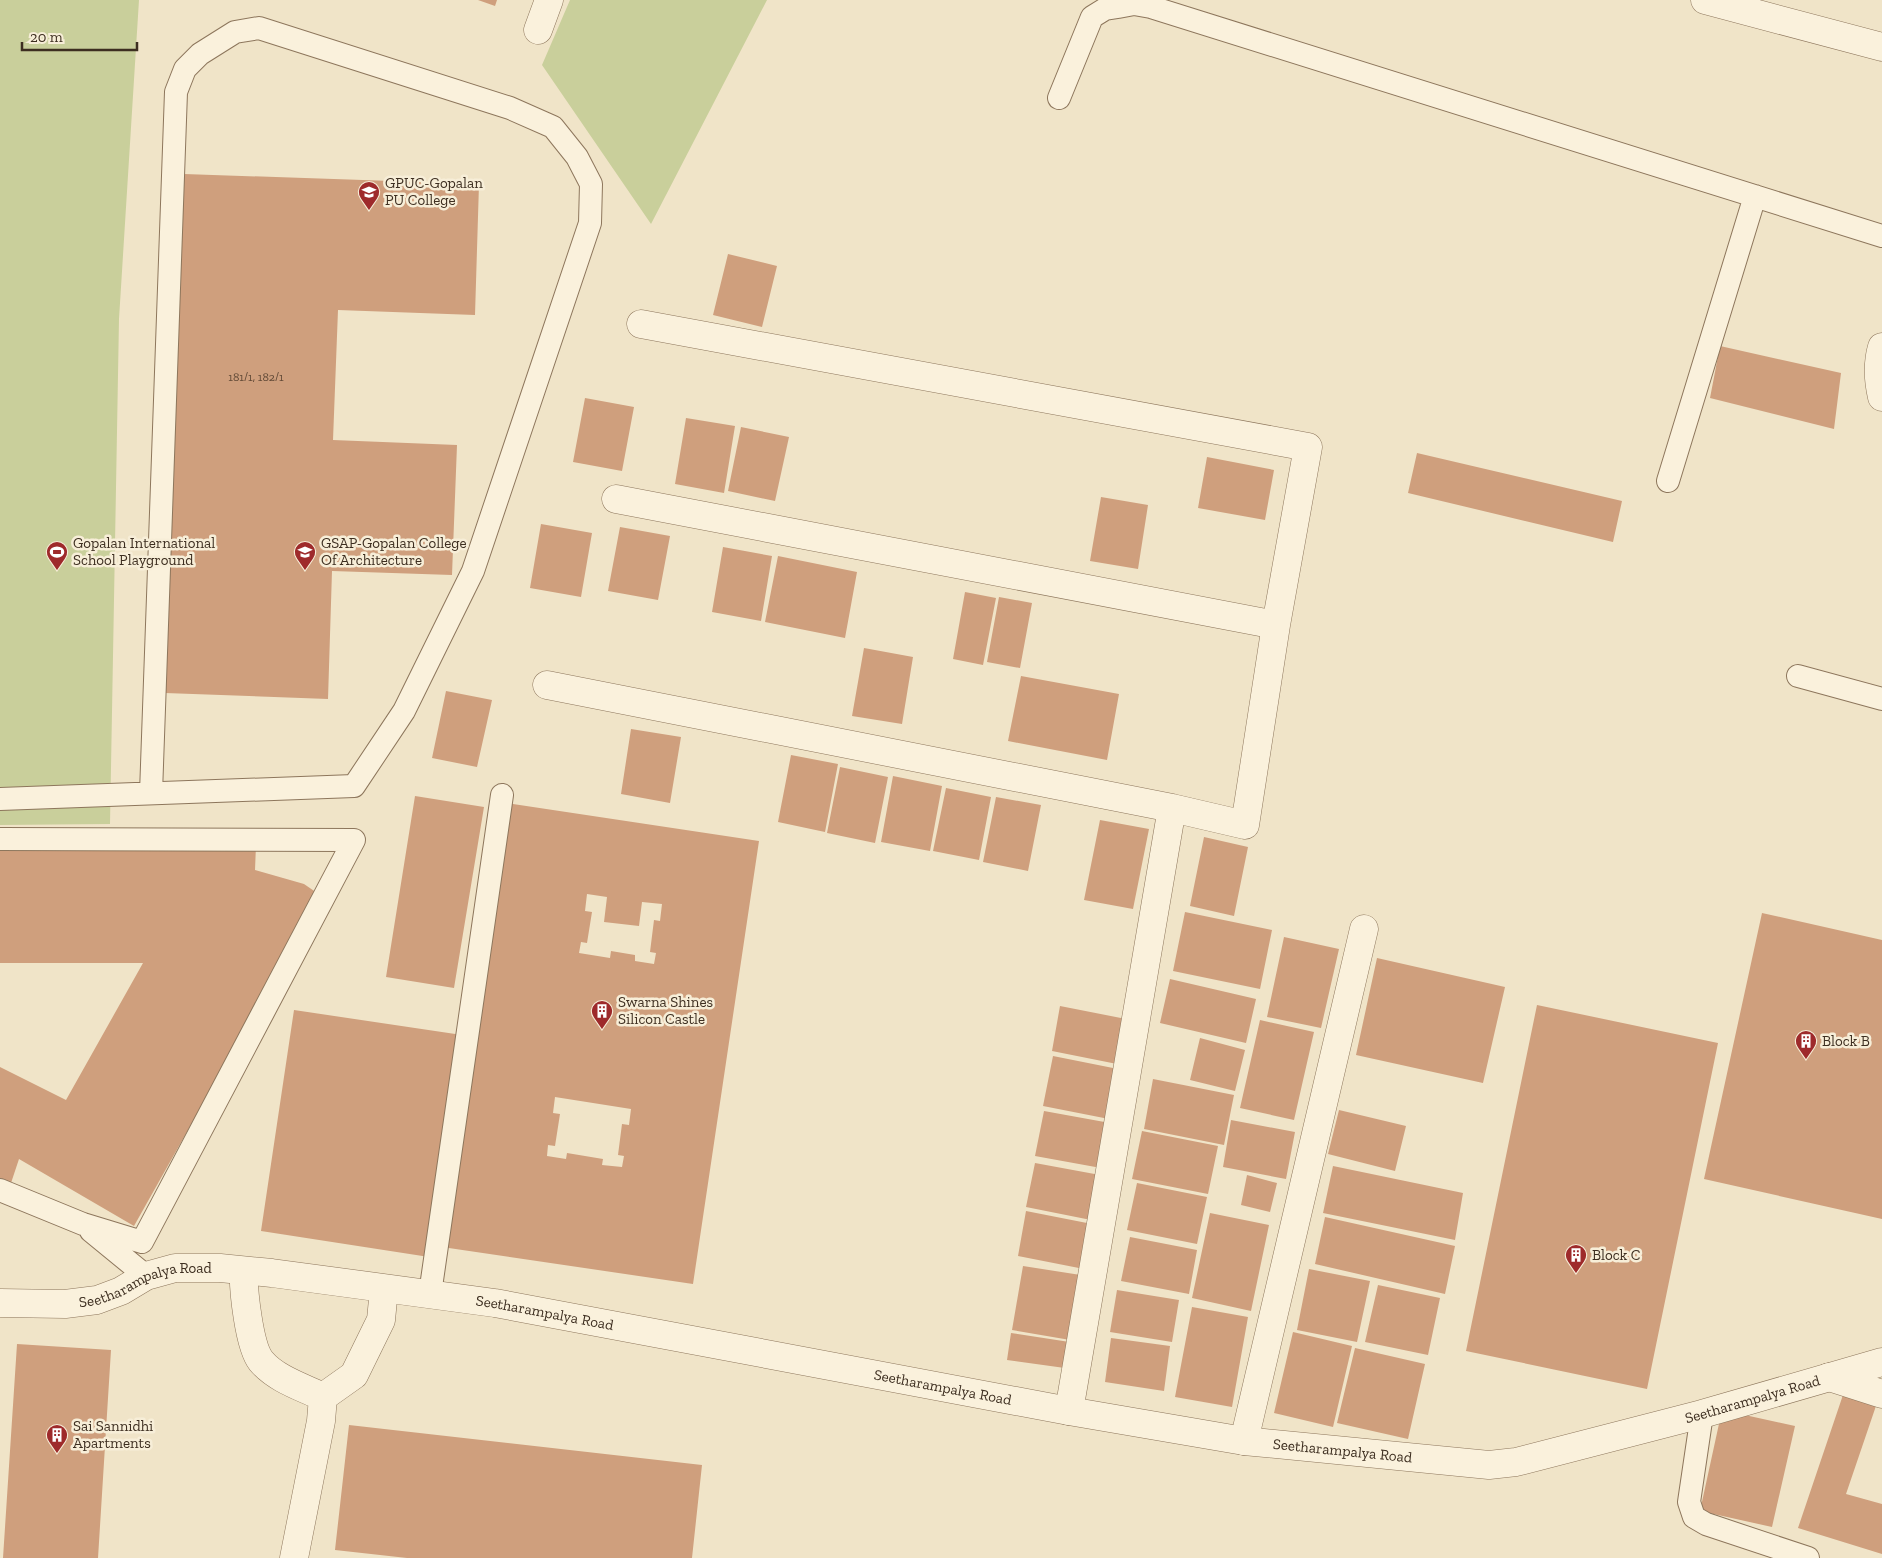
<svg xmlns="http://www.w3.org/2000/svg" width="1882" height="1558" font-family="'Zilla Slab',serif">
	<rect width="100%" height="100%" fill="#f0e4c8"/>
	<!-- green -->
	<path fill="#c9cf9b" d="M0,0H139L119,319L110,824L0,825Z
		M570,0H767L651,224L542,65Z"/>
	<!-- building -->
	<path fill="#cf9f7d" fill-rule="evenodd" d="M478,0H497L495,6Z
		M184,174L479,184L475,315L338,310L333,440L457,445L452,575L332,571L328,699L165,693Z
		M728,254L777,266L762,327L713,315Z
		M1720,346L1841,373L1834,429L1710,398Z
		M585,398L634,407L622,471L573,462Z
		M686,418L735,426L724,493L675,484Z
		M741,427L789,437L775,501L728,491Z
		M1417,453L1622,501L1613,542L1408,493Z
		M1207,457L1274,470L1265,520L1198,508Z
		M1101,497L1148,505L1138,569L1090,561Z
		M541,524L592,533L581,597L530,588Z
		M620,527L670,536L658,600L608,591Z
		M723,547L772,556L761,621L712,612Z
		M778,556L857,572L845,638L765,622Z
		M965,592L996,598L983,665L953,659Z
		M999,597L1032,603L1020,668L987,662Z
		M864,648L913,657L902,724L852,716Z
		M1021,676L1119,694L1107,760L1008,741Z
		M446,691L492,700L477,767L432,758Z
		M631,729L681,737L670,803L621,794Z
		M791,755L838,764L825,832L778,822Z
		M840,767L888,777L875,843L827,833Z
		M893,776L942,786L930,851L881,842Z
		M946,788L991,797L979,860L933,851Z
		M415,796L484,807L454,988L386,977Z
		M996,797L1041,805L1028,871L983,862Z
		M507,803L759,841L693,1284L442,1247ZM587,894L607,897L604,922L639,926L642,902L662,904L660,921L654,920L650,952L656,953L654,964L635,961V955L611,951L610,958L579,953L581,942L587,943L592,912L585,911ZM555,1097L631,1109L629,1125L622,1124L618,1155L624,1156L622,1167L602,1165L603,1159L567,1153L566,1159L547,1156L548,1145L555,1146L560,1114L553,1113Z
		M1100,820L1149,829L1133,909L1084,900Z
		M1204,837L1248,847L1234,916L1190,906Z
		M0,845H256L255,870L304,884L320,895L134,1226L19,1159L11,1183L0,1178V1067L66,1100L143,963H0Z
		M1185,912L1272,930L1260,989L1173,971Z
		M1762,913L1882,940V1219L1704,1179Z
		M1284,937L1339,949L1321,1028L1267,1017Z
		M1377,958L1505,987L1483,1083L1356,1055Z
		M1170,979L1256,999L1246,1043L1160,1023Z
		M1537,1005L1718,1043L1647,1389L1466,1351Z
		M1060,1006L1126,1019L1117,1064L1052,1051Z
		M294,1010L462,1035L429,1257L261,1231Z
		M1260,1020L1314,1032L1294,1120L1240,1108Z
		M1200,1038L1245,1050L1235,1091L1190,1080Z
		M1053,1056L1118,1069L1109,1119L1043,1106Z
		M1153,1079L1234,1095L1224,1145L1144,1129Z
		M1339,1110L1406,1126L1395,1171L1328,1154Z
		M1044,1111L1110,1123L1101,1168L1035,1156Z
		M1231,1120L1295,1132L1286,1179L1223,1167Z
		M1142,1131L1218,1146L1208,1194L1132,1179Z
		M1035,1163L1100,1175L1091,1220L1026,1207Z
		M1333,1166L1463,1193L1455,1240L1323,1213Z
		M1247,1175L1277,1183L1270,1212L1241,1205Z
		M1137,1183L1207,1197L1197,1244L1127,1230Z
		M1026,1211L1092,1224L1084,1269L1018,1256Z
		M1210,1213L1269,1225L1251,1311L1192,1298Z
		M1325,1217L1455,1246L1445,1294L1315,1264Z
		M1130,1237L1197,1250L1189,1294L1121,1281Z
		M1023,1266L1087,1276L1076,1341L1012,1330Z
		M1309,1269L1370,1281L1357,1342L1297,1330Z
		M1378,1285L1440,1298L1428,1355L1365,1342Z
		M1117,1290L1179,1300L1172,1342L1110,1332Z
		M1192,1307L1248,1317L1232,1407L1175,1397Z
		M1293,1332L1352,1346L1333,1427L1274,1413Z
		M1011,1333L1076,1343L1072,1369L1007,1360Z
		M1111,1338L1170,1346L1164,1391L1105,1382Z
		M17,1344L111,1350L98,1558H3Z
		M1355,1348L1425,1364L1408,1439L1337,1423Z
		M1845,1389L1878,1400L1846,1494L1882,1504V1554L1798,1528Z
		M1722,1410L1795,1426L1772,1527L1700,1511Z
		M349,1425L702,1465L692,1558H407L335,1550Z"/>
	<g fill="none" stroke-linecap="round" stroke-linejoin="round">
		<!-- service casing -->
		<g stroke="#8d765c" stroke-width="24">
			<path id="service" d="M1059,98L1092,17L1105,9L1118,7L1134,4L1151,7L1882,236
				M1668,481L1755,196
				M1798,676L1882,699
				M0,799L354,786L404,711L473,571L590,223L591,184L577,157L553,127L510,108L259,28L235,32L200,54L185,69L176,92L151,793
				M0,839L354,840L142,1242L83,1224L0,1190
				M91,1231L146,1276
				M430,1294L502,795
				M1702,1414L1689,1502L1694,1517L1706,1524L1808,1558"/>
		</g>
		<!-- minor casing -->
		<g stroke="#8d765c" stroke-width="29">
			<path id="minor" d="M1705,0L1882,47
				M538,30L549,0
				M641,324L1308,447L1276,625L1245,825L1172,808L1069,1411
				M1882,347C1877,364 1878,380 1882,397
				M616,499L1276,625
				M547,685L1172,808
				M244,1271C243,1289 249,1346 261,1361C276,1379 302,1387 323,1397
				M1829,1377L1882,1394
				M1244,1441L1364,929
				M294,1558L321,1421L323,1397L354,1375L381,1320L384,1289"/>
		</g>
		<!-- tertiary casing -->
		<g stroke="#8d765c" stroke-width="29">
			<g id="tertiary">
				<path id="s1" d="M0,1303L65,1304L97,1300L121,1291L146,1276L175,1268H220L272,1273L495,1303L1069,1411L1244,1441L1489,1465L1516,1462L1702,1414L1882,1362"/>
			</g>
		</g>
		<!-- service -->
		<use href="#service" stroke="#faf1dc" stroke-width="22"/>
		<!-- minor -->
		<use href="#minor" stroke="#faf1dc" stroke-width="28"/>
		<!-- tertiary -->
		<use href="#tertiary" stroke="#faf1dc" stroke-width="28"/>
	</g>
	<!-- icons -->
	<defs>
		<g id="university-pin" transform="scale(1.125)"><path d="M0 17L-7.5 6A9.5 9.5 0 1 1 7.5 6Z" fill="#9e2a2b" stroke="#f7eed8"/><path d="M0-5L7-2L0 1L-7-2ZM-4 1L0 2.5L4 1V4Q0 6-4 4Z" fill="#fff"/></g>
		<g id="stadium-pin" transform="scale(1.125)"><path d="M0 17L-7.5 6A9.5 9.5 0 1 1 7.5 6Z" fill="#9e2a2b" stroke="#f7eed8"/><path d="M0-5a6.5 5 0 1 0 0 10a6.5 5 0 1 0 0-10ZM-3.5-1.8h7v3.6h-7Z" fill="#fff"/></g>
		<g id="building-pin" transform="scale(1.125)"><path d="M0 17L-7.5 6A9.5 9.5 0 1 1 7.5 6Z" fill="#9e2a2b" stroke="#f7eed8"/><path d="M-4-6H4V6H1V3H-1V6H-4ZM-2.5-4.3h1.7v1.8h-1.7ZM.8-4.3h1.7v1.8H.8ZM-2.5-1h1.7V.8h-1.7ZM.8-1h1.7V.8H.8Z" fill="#fff"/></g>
	</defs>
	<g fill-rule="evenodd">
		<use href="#university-pin" x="369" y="192"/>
		<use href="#stadium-pin" x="57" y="552"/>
		<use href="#university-pin" x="305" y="552"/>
		<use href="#building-pin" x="602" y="1011"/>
		<use href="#building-pin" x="1806" y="1041"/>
		<use href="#building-pin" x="1576" y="1255"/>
		<use href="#building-pin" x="57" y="1435"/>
	</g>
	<g text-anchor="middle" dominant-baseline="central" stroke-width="5" stroke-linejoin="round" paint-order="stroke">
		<!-- number labels -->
		<g font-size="12" fill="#624a37">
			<text x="256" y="377">181/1, 182/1</text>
		</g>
		<!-- poi labels -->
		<g font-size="15" fill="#3d2e20" stroke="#f7eed8" text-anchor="start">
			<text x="385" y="183">GPUC-Gopalan<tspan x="385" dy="17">PU College</tspan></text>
			<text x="73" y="543">Gopalan International<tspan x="73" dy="17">School Playground</tspan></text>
			<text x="321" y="543">GSAP-Gopalan College<tspan x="321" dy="17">Of Architecture</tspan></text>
			<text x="618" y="1002">Swarna Shines<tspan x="618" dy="17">Silicon Castle</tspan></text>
			<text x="1822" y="1041">Block B</text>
			<text x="1592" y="1255">Block C</text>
			<text x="73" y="1426">Sai Sannidhi<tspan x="73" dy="17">Apartments</tspan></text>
		</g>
		<!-- street labels -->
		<g font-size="15" fill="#3d2e20" stroke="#f7eed8">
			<text stroke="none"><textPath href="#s1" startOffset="149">Seetharampalya Road</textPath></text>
			<text stroke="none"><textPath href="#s1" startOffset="555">Seetharampalya Road</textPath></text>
			<text stroke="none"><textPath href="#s1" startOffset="960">Seetharampalya Road</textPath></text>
			<text stroke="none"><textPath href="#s1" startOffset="1784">Seetharampalya Road</textPath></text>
			<text stroke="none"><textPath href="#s1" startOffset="1365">Seetharampalya Road</textPath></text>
		</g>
	</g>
	<!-- scale -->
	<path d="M22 42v8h115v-8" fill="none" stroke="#3d2e20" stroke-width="2.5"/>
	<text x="30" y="42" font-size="15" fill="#3d2e20" stroke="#f7eed8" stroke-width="4" paint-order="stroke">20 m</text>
</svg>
